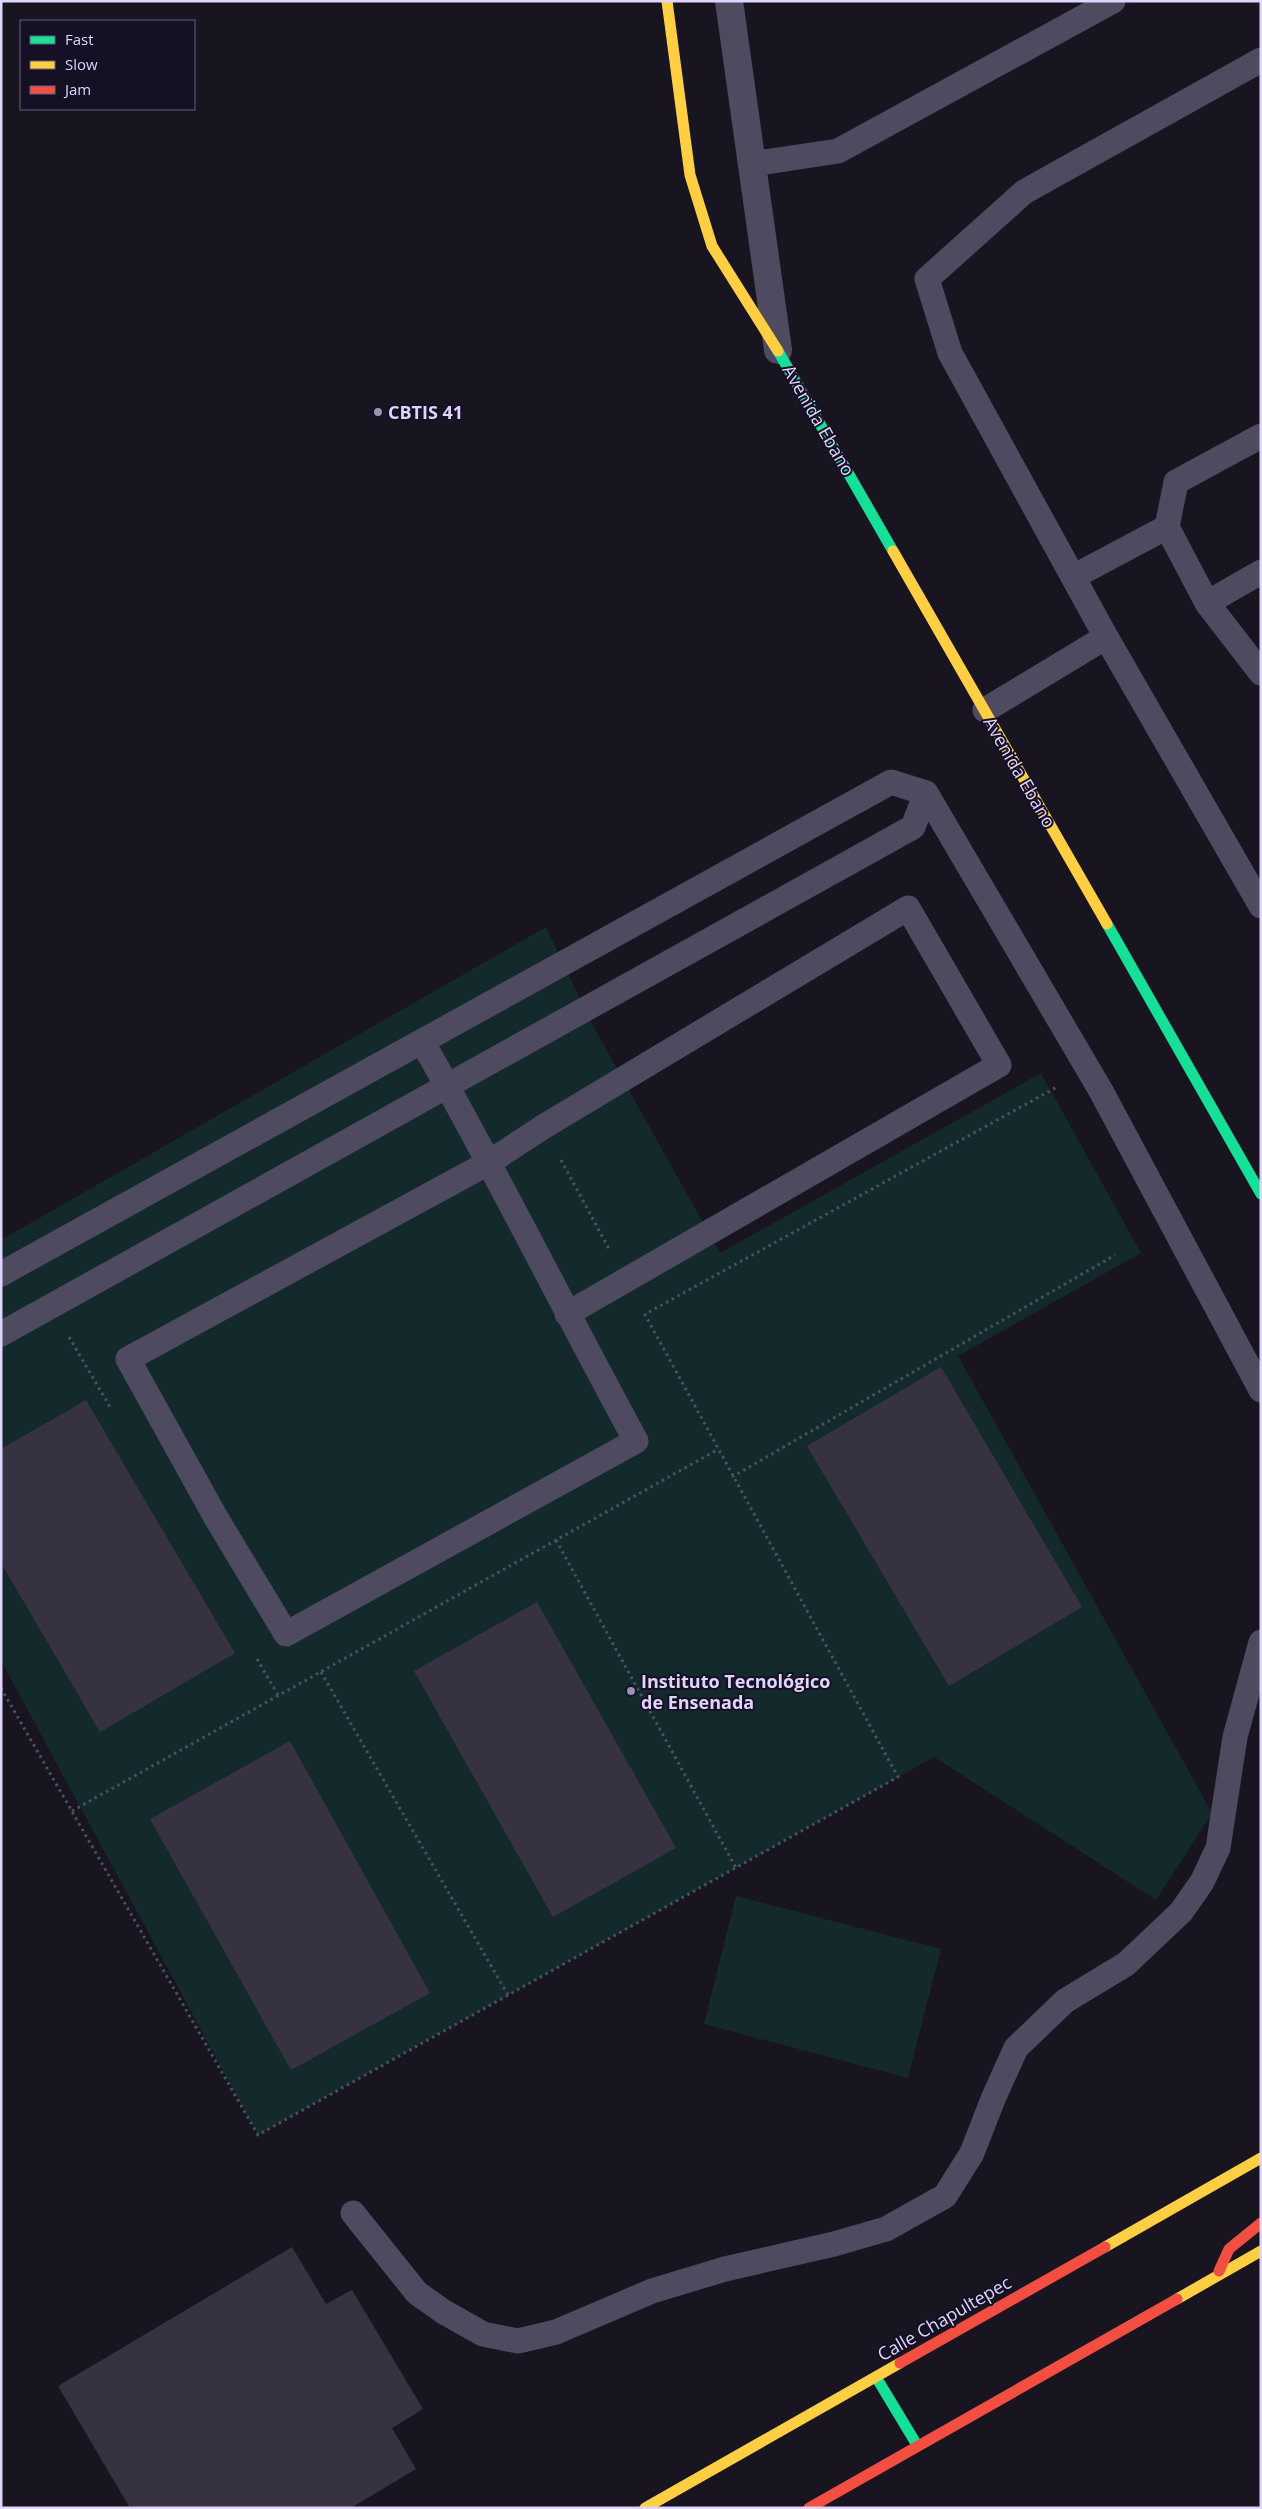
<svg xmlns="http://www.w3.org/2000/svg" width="1262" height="2509" font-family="'Open Sans',sans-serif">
	<rect width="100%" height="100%" fill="#181520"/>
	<!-- green -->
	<path fill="#14292c" d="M546,927L591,1022L720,1253L1041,1073L1141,1253L958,1356L1212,1813L1156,1900L934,1757L258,2135L1,1661V1240Z
		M736,1896L941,1949L908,2078L704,2024Z"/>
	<!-- building -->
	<path fill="#373242" d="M941,1367L1082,1607L949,1686L807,1446Z
		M86,1400L235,1653L100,1732L1,1563V1449Z
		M537,1602L676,1848L553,1917L414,1671Z
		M290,1741L430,1993L291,2070L150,1819Z
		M292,2247L326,2304L352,2290L423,2409L392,2428L416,2469L351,2508H130L58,2386Z"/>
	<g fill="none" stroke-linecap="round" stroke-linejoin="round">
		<!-- path -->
		<path stroke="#495261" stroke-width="3" stroke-dasharray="2.5 4" stroke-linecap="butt" d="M561,1160L609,1249
			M649,1312L1057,1087
			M69,1337L110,1407
			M732,1477L1115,1255
			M556,1540L736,1868
			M257,1659L278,1695
			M321,1672L508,1995
			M1,1688L258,2135L898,1777L643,1311
			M72,1811L717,1450"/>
		<!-- lane -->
		<path stroke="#4e4a60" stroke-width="25" d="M752,164L838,151L1113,1
			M1167,527L1207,603L1261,673
			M1073,577L1167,527L1176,482L1261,436
			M1207,603L1261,572
			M1106,637L1261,906
			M985,710L1106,637L950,353L927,279L1024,192L1261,60
			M423,1043C497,1173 564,1309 636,1441L286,1634L215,1516L128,1359L488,1163L543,1127L908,908L999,1065L567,1314
			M1,1274L891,782L926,793L1101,1091L1261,1390
			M1,1334L913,827L926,793
			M353,2213L417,2293L444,2312L483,2334L518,2341L556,2332L652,2291L725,2269L834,2244L886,2229L945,2196L972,2153L993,2099L1016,2048L1065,2001L1126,1964L1181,1912L1202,1882L1218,1848L1235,1737L1261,1642"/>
		<!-- street -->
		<path stroke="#4e4a60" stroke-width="28" d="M729,1L778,350"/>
		<!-- fast -->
		<path stroke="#16e098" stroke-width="11" d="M778,351L893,551
			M1107,924L1261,1194
			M876,2377L917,2445"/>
		<!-- slow -->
		<path stroke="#ffcf43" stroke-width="11" d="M667,1L690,175L712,246L778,351
			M893,551L1107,924
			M1105,2247L1261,2158
			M1177,2299L1261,2251
			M645,2508L900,2363"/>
		<!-- jam -->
		<path stroke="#f24e42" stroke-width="11" d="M1219,2271L1229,2249L1261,2223
			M900,2363L1105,2247
			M809,2508L1177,2299"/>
	</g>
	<!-- markers -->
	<g fill="#9992b0" stroke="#161025" stroke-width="2">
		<circle cx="378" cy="412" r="5"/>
		<circle cx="631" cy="1691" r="5"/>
	</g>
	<g text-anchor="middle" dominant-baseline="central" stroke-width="4" stroke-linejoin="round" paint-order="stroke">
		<!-- poi labels -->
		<g font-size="18" font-weight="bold" fill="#dfd5fd" stroke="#161025" text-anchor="start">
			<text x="388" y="412">CBTIS 41</text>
			<text x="641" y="1681">Instituto Tecnológico<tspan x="641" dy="21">de Ensenada</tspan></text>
		</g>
		<!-- street labels -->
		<g font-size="18" fill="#dfd5fd" stroke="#161025">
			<text transform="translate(819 420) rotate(60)">Avenida Ebano</text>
			<text transform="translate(1020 772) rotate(60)">Avenida Ebano</text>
			<text transform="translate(944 2318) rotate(-30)">Calle Chapultepec</text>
		</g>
	</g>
	<!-- border -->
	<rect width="1262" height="2509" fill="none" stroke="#dfd5fd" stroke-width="5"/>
	<!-- legend -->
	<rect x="20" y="20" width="175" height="90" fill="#161025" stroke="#665f7b"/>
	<rect x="30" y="36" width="25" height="8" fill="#16e098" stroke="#665f7b"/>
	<text x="65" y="45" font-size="15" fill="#dfd5fd">Fast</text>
	<rect x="30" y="61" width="25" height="8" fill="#ffcf43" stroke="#665f7b"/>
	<text x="65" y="70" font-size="15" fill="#dfd5fd">Slow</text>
	<rect x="30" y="86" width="25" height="8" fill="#f24e42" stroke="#665f7b"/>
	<text x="65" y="95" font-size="15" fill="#dfd5fd">Jam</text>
</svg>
